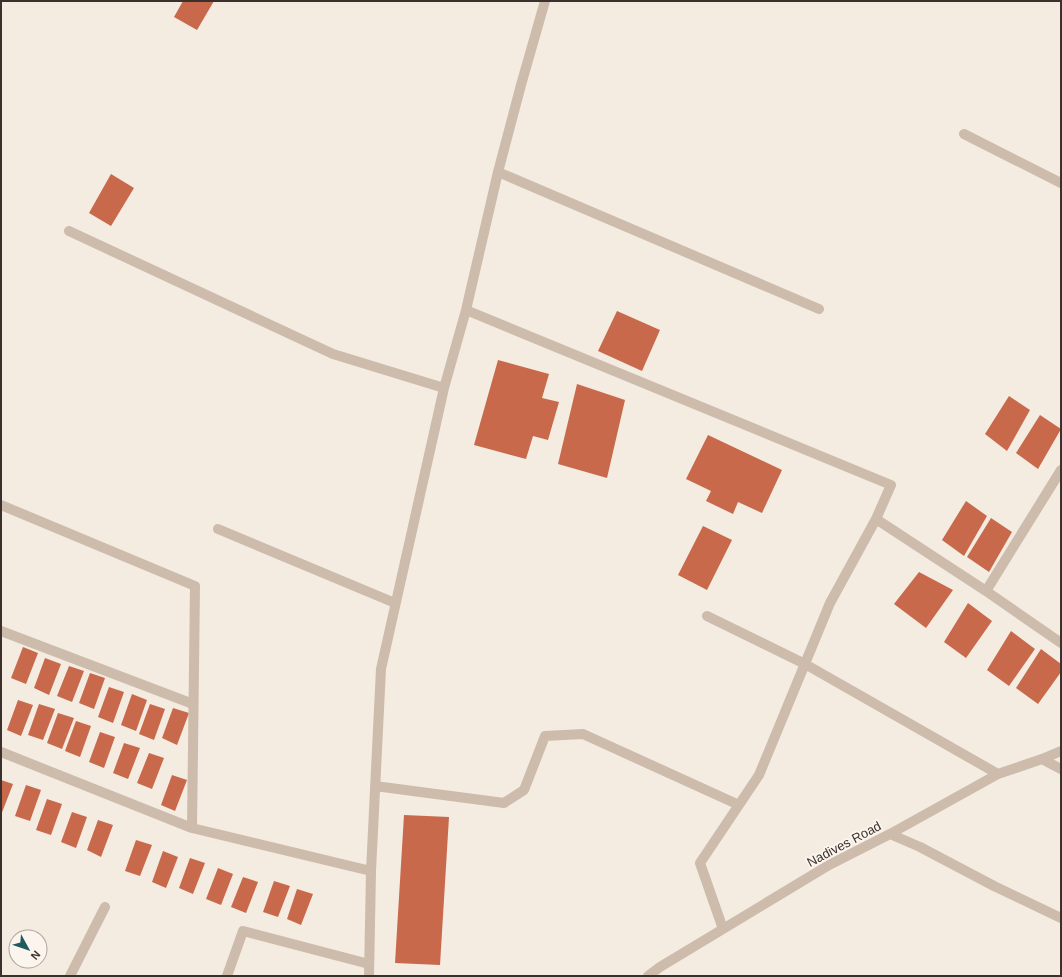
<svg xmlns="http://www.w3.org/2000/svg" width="1062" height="977" font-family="Arial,sans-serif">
	<rect width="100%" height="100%" fill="#f4ebe1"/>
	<!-- building -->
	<path fill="#c8694b" d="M183,1H214L197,30L174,17Z
		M111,174L134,188L111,226L89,213Z
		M617,311L660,330L642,371L598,351Z
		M498,360L549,374L542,398L559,402L548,440L533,436L526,459L474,445Z
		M577,384L625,400L607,478L558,464Z
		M1009,396L1030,410L1007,451L985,434Z
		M1040,415L1061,429L1038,469L1016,453Z
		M708,435L782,470L762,513L738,502L733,514L706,501L711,491L686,479Z
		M966,501L987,516L964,556L942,540Z
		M991,518L1012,532L989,572L967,557Z
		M703,526L732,540L707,590L678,575Z
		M919,572L953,590L926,628L894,604Z
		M968,603L992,621L966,658L944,642Z
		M1011,631L1035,649L1009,686L987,670Z
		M23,647L38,653L26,684L11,678Z
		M1041,649L1061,664V672L1038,704L1016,688Z
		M45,658L61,664L49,695L34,688Z
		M69,666L84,671L72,702L57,696Z
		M90,673L105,678L94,709L79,703Z
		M109,687L124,692L113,723L98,717Z
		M132,694L147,700L136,731L121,725Z
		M18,700L33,705L21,736L7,730Z
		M39,704L55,709L43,740L28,735Z
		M150,704L165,709L154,740L139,734Z
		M173,708L189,713L177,745L162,738Z
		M58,713L74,718L62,749L47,743Z
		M76,721L91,726L80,757L65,751Z
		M100,732L115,737L104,768L89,762Z
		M124,743L140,748L128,779L113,773Z
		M149,753L164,758L152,789L137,783Z
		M172,775L187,780L175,811L161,805Z
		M1,780L13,784L1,815Z
		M26,785L41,790L30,821L15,816Z
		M47,799L62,804L51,835L36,830Z
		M72,812L87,817L76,848L61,842Z
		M404,815L449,817L440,965L395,963Z
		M98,820L113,825L101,857L87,850Z
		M136,840L152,845L140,876L125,871Z
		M163,851L178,857L166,888L152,882Z
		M190,858L205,863L193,894L179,888Z
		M218,868L233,874L221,905L206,899Z
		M243,877L258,882L246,913L231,907Z
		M274,881L290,886L278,917L263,912Z
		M297,889L313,894L301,925L287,919Z"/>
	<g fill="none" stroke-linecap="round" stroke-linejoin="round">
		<!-- minor -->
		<path stroke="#cdbbac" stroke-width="10" d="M964,134L1061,183
			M498,172L819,309
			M69,231L333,354L444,388
			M466,310L891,485L876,519L830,603L759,775L700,863L723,929
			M1,505L195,586L192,828
			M876,519L986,591L1061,470
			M218,529L395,603
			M986,591L1061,643
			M707,616L805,664L998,774
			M1,631L193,704
			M1,752L192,828L371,871
			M1042,759L1061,769
			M375,786L504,803L524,790L545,736L583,734L739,805
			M890,834L920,847L994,886L1061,918
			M70,976L105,907
			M227,976L243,931L369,964
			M369,976L371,871L381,669L444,388L466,310L498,172L521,85L545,1
			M648,976L660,967L829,865L890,834L998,774L1042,759L1061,751"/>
	</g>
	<g text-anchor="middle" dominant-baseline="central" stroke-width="4" stroke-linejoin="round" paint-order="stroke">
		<!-- street labels -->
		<g font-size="13" fill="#3b302b" stroke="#fbf5ee">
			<text transform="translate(844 844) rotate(-28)">Nadives Road</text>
		</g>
	</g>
	<!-- border -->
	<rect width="1062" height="977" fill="none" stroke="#3b302b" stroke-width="4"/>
	<!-- north arrow -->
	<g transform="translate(28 949) rotate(130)"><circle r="19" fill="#fbf5ee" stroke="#aea6a0"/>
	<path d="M0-3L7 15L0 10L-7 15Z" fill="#1f5a5e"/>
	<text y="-6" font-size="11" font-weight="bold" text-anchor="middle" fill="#3b302b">N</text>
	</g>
</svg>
